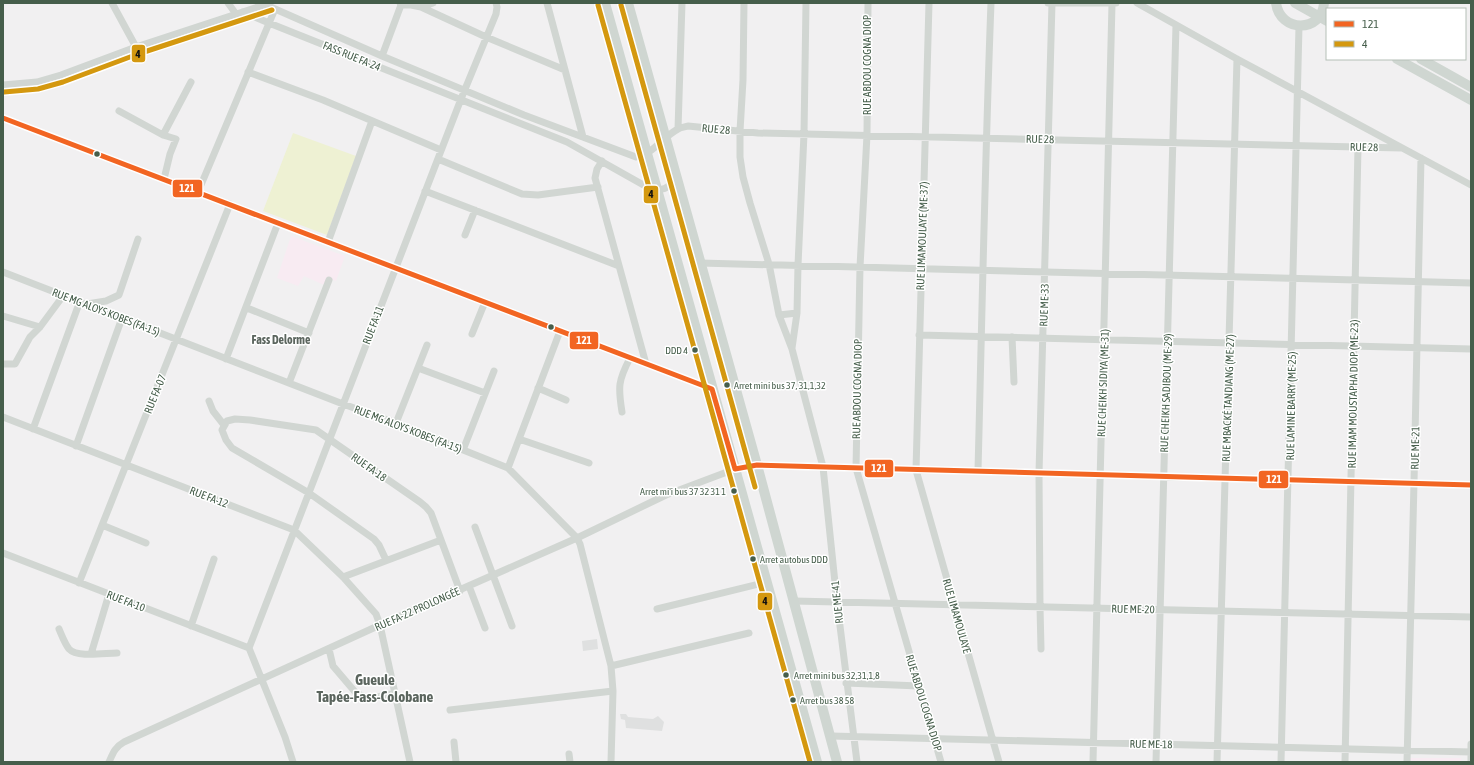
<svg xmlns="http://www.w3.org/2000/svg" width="1474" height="765" font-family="'Asap Condensed',sans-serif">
	<rect width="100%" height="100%" fill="#f1f0f1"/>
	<!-- commercial -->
	<path fill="#f8ebf2" d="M291,236L345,256L336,281L327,278L324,285L304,276L298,286L277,278Z
		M1410,758H1461V762H1410Z"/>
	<!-- education -->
	<path fill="#dfe0e0" d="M597,639L598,649L583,651L582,641Z
		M620,714H626L628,717L653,719L658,716L664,722L662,731L626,728L625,720L621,719Z"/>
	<!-- pitch -->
	<path fill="#eef1d3" d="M293,133L356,156L327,235L263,211Z"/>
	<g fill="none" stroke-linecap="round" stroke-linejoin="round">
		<!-- street -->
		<path stroke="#d1d6d2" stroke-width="7" d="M112,3L136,47
			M228,3L236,14
			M547,3L583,137
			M744,3L743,80L740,131V157L743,177L750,203L769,264L779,315L792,349L823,467L837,602L857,762
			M868,3L867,135L860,267L856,468L941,762
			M929,3L916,470L999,762
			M1048,3H1116
			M1137,3L1237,59L1471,185
			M266,5L382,56L524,115L636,157C652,155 664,136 678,129C681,127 685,127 688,126L758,133L1402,148
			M401,5H411L421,7L486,37L565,70
			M421,7L433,3
			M243,12L269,23L567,142L647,187C662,192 669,190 676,175
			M382,56L401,5L400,3
			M248,72L323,100L441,150
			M3,85L37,82L61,75L136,47L270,3
			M119,111L163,135L176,139L170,154L164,179
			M3,118L712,389
			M678,129L682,3
			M163,135L191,82
			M438,159L522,194L538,195L598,187
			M602,161L597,169L595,178L646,364
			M425,191L619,266
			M198,192L275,9
			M465,235L475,210
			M328,242L372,121
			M700,263L1471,283
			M3,272L343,404L396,423L508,468L577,538L580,544L611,666L613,691L611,762
			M87,304L106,301L119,295L138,239
			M247,308L309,333
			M779,315L797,313
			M3,316L40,327
			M472,334L485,302
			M919,335L1471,349
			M1012,337L1014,382
			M792,348L797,313L798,265L804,134L806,3
			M226,359L278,223
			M3,364H15L30,337L40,327L63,296
			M418,368L485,393
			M289,383L329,280
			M538,388L566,400
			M209,401L213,411L224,425
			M622,412C618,387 618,381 630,358
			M3,417L294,530L343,577L376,614L380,625L410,762
			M396,423L427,345
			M33,429L80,301
			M519,439L589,463
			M76,446L122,318
			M463,450L494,371
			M508,468L560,331
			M978,471C982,315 985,159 991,3
			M102,525L146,543
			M475,527L512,626
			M3,553L249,648
			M386,560L379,545L374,539L309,493L232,448L226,440L222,430L227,421L235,419L250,420L316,430L420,502L426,507L431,513L460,591
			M343,577L441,540
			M79,583L230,204
			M469,586L485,628
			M794,601L1471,617
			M657,609L767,582
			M191,626L214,559
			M59,629C62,636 65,644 69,649C77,658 105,653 117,653
			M249,648L461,99L496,14L497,7L496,3
			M249,648L285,737L293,762
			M329,649L333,666L356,693L369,699L395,693
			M1041,649L1040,607L1039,473L1052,3
			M91,654L109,594
			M611,666L749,633
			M846,683L919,686
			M450,710L613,691
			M831,736L1471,752
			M454,742L456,762
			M569,754L570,762
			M109,762C113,753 115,747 124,742L380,625L577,538L666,495L735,469L757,465L1471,485
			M1093,762L1112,4
			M1156,762L1176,25
			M1217,762L1237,59
			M1281,762L1299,26
			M1345,762L1358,147
			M1407,762L1414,483L1421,158
			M1471,762V744"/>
		<!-- secondary -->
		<path stroke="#cfd6d1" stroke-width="10" d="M605,3L817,762
			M628,3L757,465L837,762
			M1276,3C1280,33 1322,33 1324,3
			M1295,3L1327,21
			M1397,59L1471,100
			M1421,59L1471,87"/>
		<!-- bus-1 casing -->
		<g stroke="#fff" stroke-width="8">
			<path id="bus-1" d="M3,118L712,389L735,469L757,465L1471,485"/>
		</g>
		<!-- bus-2 casing -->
		<g stroke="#fff" stroke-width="8">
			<path id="bus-2" d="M598,5L810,762
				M621,5L755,487
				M4,92L38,89L63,82L138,54L272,10"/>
		</g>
		<!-- bus-1 -->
		<use href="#bus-1" stroke="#f26522" stroke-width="5"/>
		<!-- bus-2 -->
		<use href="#bus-2" stroke="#d4980f" stroke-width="5"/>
	</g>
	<!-- markers -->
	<g fill="#465e4b" stroke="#fff" stroke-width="1.5">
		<circle cx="97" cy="154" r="3.5"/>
		<circle cx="551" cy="327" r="3.5"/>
		<circle cx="695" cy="350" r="3.5"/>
		<circle cx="727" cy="385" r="3.5"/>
		<circle cx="734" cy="491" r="3.5"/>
		<circle cx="753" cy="559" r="3.5"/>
		<circle cx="786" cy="675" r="3.5"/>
		<circle cx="793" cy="700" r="3.5"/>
	</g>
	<g text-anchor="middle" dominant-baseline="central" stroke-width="3" stroke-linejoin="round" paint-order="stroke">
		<!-- bus labels -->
		<g font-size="10" fill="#465e4b" stroke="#fff" text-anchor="start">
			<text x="688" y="350" text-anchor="end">DDD 4</text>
			<text x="734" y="385">Arret mini bus 37, 31,1,32</text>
			<text x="726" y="491" text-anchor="end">Arret mi'i bus 37 32 31 1</text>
			<text x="760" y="559">Arret autobus DDD</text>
			<text x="794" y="675">Arret mini bus 32,31,1,8</text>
			<text x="800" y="700">Arret bus 38 58</text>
		</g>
		<!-- street labels -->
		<g font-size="11" fill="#465e4b" stroke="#fff">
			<text transform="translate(352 56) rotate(22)">FASS RUE FA-24</text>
			<text transform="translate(867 65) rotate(-90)">RUE ABDOU COGNA DIOP</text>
			<text transform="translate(716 129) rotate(5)">RUE 28</text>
			<text transform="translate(1040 139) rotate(1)">RUE 28</text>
			<text transform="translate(1364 147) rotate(1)">RUE 28</text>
			<text transform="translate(922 236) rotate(-88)">RUE LIMAMOULAYE (ME-37)</text>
			<text transform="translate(1044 305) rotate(-88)">RUE ME-33</text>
			<text transform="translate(106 312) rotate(21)">RUE MG ALOYS KOBES (FA-15)</text>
			<text transform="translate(373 325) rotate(-69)">RUE FA-11</text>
			<text transform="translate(1103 383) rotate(-88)">RUE CHEIKH SIDIYA (ME-31)</text>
			<text transform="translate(857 389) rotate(-89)">RUE ABDOU COGNA DIOP</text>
			<text transform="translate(1166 393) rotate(-88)">RUE CHEIKH SADIBOU (ME-29)</text>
			<text transform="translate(155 394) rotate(-68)">RUE FA-07</text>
			<text transform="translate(1353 394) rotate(-89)">RUE IMAM MOUSTAPHA DIOP (ME-23)</text>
			<text transform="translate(1228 398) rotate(-88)">RUE MBACKÉ TANDIANG (ME-27)</text>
			<text transform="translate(1291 406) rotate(-89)">RUE LAMINE BARRY (ME-25)</text>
			<text transform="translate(408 429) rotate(21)">RUE MG ALOYS KOBES (FA-15)</text>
			<text transform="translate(1415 448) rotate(-89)">RUE ME-21</text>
			<text transform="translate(369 467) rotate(35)">RUE FA-18</text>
			<text transform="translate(209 497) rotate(21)">RUE FA-12</text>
			<text transform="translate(126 601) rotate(21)">RUE FA-10</text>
			<text transform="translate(837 602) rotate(-96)">RUE ME-41</text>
			<text transform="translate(417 609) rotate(-24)">RUE FA-22 PROLONGÉE</text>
			<text transform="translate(1133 609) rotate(1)">RUE ME-20</text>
			<text transform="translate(957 616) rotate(74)">RUE LIMAMOULAYE</text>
			<text transform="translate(924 703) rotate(73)">RUE ABDOU COGNA DIOP</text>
			<text transform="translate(1151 744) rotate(1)">RUE ME-18</text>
		</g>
		<!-- neighbourhood labels -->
		<g font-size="12" font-weight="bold" fill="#5b655e" stroke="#fff">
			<text x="281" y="340">Fass Delorme</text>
		</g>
		<!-- district labels -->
		<g font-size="15" font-weight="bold" fill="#5b655e" stroke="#fff">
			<text x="375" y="679">Gueule<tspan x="375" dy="17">Tapée-Fass-Colobane</tspan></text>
		</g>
	</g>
	<g stroke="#fff" stroke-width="1.5">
		<rect x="131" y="44" width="15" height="19" rx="4" fill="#d4980f"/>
		<rect x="172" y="179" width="31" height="19" rx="4" fill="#f26522"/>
		<rect x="643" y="185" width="16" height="19" rx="4" fill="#d4980f"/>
		<rect x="569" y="331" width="30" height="19" rx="4" fill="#f26522"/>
		<rect x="864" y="459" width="30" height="19" rx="4" fill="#f26522"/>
		<rect x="1258" y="470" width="31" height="19" rx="4" fill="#f26522"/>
		<rect x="757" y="592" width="16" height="19" rx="4" fill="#d4980f"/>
	</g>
	<g font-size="11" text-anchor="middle" font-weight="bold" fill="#fff">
		<text x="187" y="192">121</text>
		<text x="584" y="344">121</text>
		<text x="879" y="472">121</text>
		<text x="1274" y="483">121</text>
	</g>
	<g font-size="11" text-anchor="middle" font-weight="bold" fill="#111">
		<text x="138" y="58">4</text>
		<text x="651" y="198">4</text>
		<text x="765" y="605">4</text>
	</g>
	<!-- border -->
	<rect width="1474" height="765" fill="none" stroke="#465e4b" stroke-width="8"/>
	<!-- legend -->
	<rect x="1326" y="8" width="140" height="52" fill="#ffffff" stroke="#b5bfb7"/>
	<rect x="1334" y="21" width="20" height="6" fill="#f26522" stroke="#b5bfb7"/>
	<text x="1362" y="28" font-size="12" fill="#465e4b">121</text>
	<rect x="1334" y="41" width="20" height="6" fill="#d4980f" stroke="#b5bfb7"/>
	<text x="1362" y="48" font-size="12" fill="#465e4b">4</text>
</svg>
